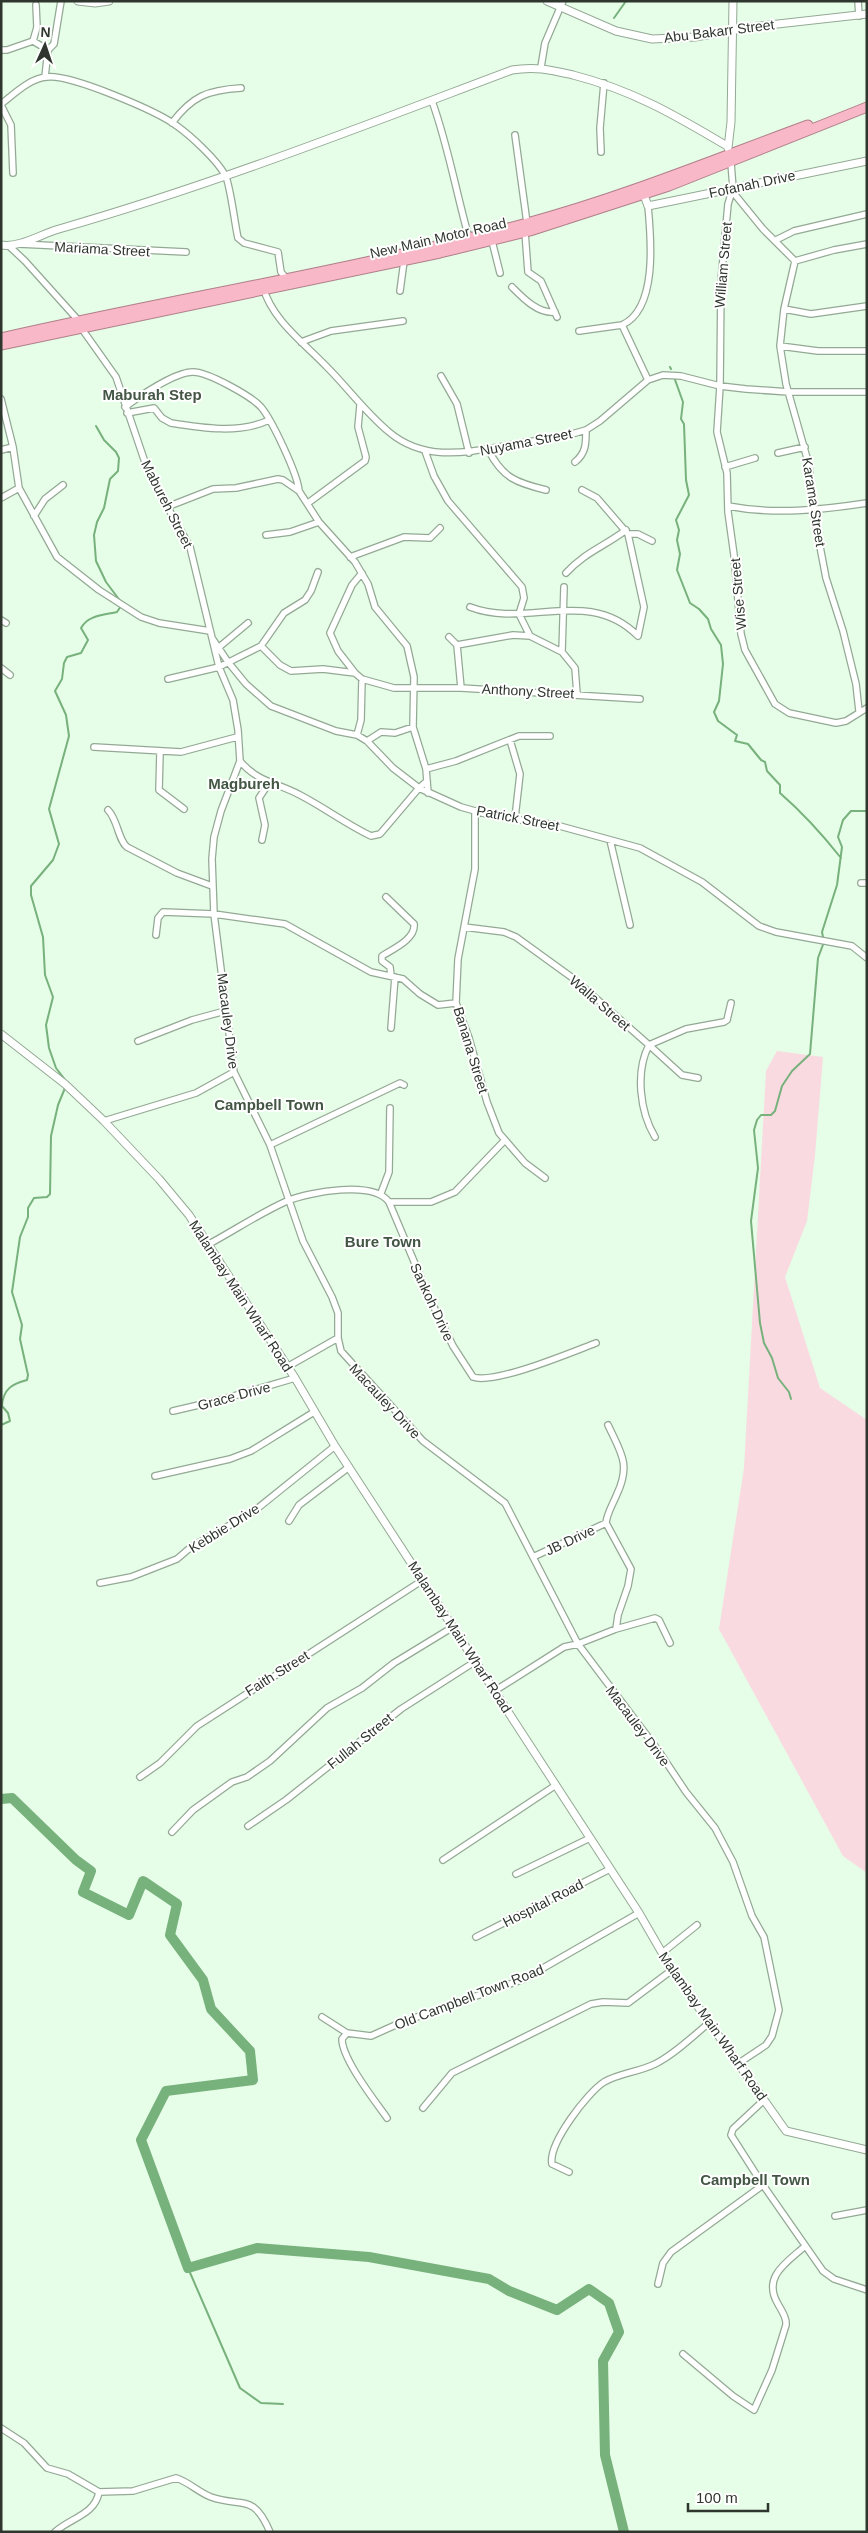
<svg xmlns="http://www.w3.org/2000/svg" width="868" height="2533" font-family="Helvetica,sans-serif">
	<rect width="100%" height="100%" fill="#e6fde7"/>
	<!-- green -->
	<path fill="#f9dae1" d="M777,1051L823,1057L815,1155L807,1221L785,1277L820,1388L867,1420V1873L843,1856L719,1629L744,1468L766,1071Z"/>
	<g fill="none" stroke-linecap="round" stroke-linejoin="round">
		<!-- stream -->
		<path stroke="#77b17c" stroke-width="2" d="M614,18L626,1
			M670,367L671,369
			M674,377L683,402L681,419L684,424L686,480L689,495L676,520L679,530L677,540L680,554L677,570L690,603L699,609L708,619L711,629L721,645L723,664L719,701L714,712L718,721L737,735L735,741L748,744L761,760L765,762L767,771L780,785V793C803,813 822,834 841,858
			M96,426L104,440L116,452L119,458L118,471L110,479L104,508L97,522L94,535L96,561L106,582L121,602
			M66,1081L56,1068L49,1048L46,1025L53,997L45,975L43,937L31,895V886L53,860L59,844L49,809L69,736L66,715L55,691L62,679L64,663L67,657L81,653L88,640L81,628C88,615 104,615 117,612L121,606
			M791,1399L789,1392L778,1378L772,1358L764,1343L760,1323L751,1221L758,1168L754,1130L757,1120L761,1115H771L775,1111L782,1086L792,1071L810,1054L818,958L824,942L822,932L837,885L842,847L838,837L843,820L851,811H867
			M1,1425L10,1421L8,1413L2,1406C3,1389 12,1384 27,1380L28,1375L20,1339L22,1325L12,1292L20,1237L28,1217V1208L34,1198L47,1197L50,1194L51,1136L58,1105L65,1088
			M188,2268L240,2388L261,2403L283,2404"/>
		<!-- river -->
		<path stroke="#77b17c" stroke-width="10" d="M1,1799L12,1798L76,1860L91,1871L83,1892L129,1915L143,1881L177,1904L170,1935L203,1980L211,2009L250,2051L253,2080L166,2091L141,2140L188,2268L257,2248L369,2257L489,2279L509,2291L557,2310L589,2289L609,2303L619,2332L603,2361L605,2455L624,2532"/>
		<!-- minor casing -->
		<g stroke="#94a995" stroke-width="8">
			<path id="minor" d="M858,1L859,16
				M33,41L37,27L36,5
				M1,50H7L33,41L48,50L45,77
				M48,50L54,44L61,1
				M541,67L545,43L563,1
				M432,101C448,145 456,192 469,238
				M1,104C14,94 30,78 47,77C70,74 157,111 177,126C191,136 217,160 225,175C230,182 235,226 238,238L244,243L278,252L281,272L286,278
				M1,105L11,125L13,173
				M172,123C192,96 208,90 241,88
				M515,135L527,223
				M601,152L600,128L604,83
				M731,163L733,188L728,204L721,281L720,386L717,432L727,473L728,512L734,555L741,634L745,650L775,704L789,713L836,723L846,721L867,708
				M732,191L763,229L795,261L784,309L811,314L867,306
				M525,232L528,272L541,281L557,317
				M776,240L794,231L867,214
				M492,241L500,273
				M19,244L186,252
				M9,246L25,261L78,320
				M795,261L834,250L867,244
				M263,287C272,320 304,343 326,366C348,388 365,412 389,432C427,464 472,451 516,444C535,441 553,438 572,434L586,430L600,421L648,380L663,375L681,376L720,386L746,389L789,392H867
				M512,287C523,298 538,314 555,312
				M400,291L404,261
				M784,309L780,346L786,384L809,465L813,510L826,578L843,631L856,684L859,711
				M82,329L116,377L149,474L190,547L212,638L228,662L246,684L271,706L336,731L357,735L367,741L393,768L419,788L380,834L371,836C346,824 325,808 300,795C278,783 257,782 240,761
				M579,331L622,325
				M301,342L331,331L403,321
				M780,346L818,351H867
				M441,376L457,404L469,453
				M648,380L622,325C658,309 651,238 648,206
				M1,399L13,447L19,488L57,557L99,590L141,617L159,623L210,631
				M125,407C140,396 175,372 193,372C208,372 251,396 261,407C272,420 298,475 299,491
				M127,413L154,408L162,418L171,423C202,428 240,434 269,420
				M488,449C502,478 517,483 546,490
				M1,450L13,447
				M425,451L434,476L448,501L522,587L524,598L519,614L530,636L562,652
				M778,453L805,447
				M575,462C586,453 586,444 586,430
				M725,467L755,458
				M1,498L19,488
				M308,503L365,461L366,457L358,427L360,405
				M728,506C774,515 821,510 867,503
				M167,507L213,489L236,488L278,479L283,480L299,491L319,522L355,562L368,584L375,607L407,646L414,677L413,727L426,769L428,793
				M34,516L45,499L63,485
				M628,534H638L652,541
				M266,535L290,532L319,522
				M350,557L404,537L430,538L440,528
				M362,573L352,585L330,633L338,651L355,673L362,679L394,688H461L640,699
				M566,573C584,553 605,546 626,530
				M564,587L562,652L575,668L577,694
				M470,607C527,629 588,586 638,636L644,607L628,534L597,498L582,490
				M1,620L6,623
				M449,637L457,645L513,635L530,636
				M212,638L219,667L233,700L238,730L240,761L221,811L214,837L212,859L214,914L234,1072L270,1145L303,1241L332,1297L338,1313V1338L341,1351L423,1441L505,1503L578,1644L660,1753L686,1792L715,1828L733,1862L752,1916L764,1937L779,2010L772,2036L766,2045L739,2063
				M457,645L461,688
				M261,646L280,665L291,671L323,669L355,673
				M218,648L248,623
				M1,668L10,675
				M168,679L219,667L261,646L284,613L305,600L311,591L318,572
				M357,735L361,720L362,679
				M510,740L520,774L515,818
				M367,741L381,732L395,733L413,727
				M94,747L181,752L237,737
				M160,753L159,790L184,809
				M426,769L456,761L519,736H550
				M427,781L419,788L461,807L493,816L556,825L640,848L702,882L759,926L776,932L852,946L867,958
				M108,810C118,820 118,840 127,847L177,873L212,886
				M475,811V869L458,959L456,1003L469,1038L487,1102L499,1133L525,1163L545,1178
				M262,840L265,825L259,798L269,783
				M610,840L630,925
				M861,883H867
				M386,897L414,924C416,939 393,949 382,956V961L390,967L391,976
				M464,927L504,932L516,937L574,979L649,1045C635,1072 640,1112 655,1137
				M156,935L158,918L163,912L214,914L285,924L371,972L403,979L420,994L438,1005L456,1003
				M391,1028L395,977
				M138,1041L192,1020L225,1011
				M698,1078L682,1075L649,1045L686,1029L724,1022L727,1020L731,1003
				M104,1121L196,1093L234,1072
				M270,1145L400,1083L404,1085
				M381,1193L389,1172L390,1108
				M389,1202H431L455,1192L504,1141
				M209,1244C235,1230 260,1213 287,1201C310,1192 373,1180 389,1202L429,1297L453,1346L473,1377C494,1385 572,1352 596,1343
				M287,1367L338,1338
				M173,1411L220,1400L295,1378
				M155,1476L230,1459L251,1451L314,1412
				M289,1521L299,1505L349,1467
				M533,1557L606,1523
				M100,1583L131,1577L177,1559L191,1547L253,1512L335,1446
				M616,1629L655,1618L659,1620L670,1643
				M496,1690L564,1647L578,1644L616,1629L618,1615L628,1586L631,1569L606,1523C607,1513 613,1504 617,1494C631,1464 621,1453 608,1425
				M140,1777L160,1763L197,1726L423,1580
				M248,1826L286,1800L401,1709L476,1661
				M172,1832L193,1810L232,1782L247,1777L270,1761L327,1708L362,1688L394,1663L453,1627
				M443,1860L556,1785
				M516,1874L590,1838
				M476,1937L610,1869
				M662,1953L697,1925
				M322,2017L347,2033L371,2036L400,2023L524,1979L639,1913
				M347,2033L342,2039C342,2059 375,2101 387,2118
				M423,2108L452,2073L591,2004L603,2002L628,2003L672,1970
				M569,2172L552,2164C548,2144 587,2093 604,2082C620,2073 639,2072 655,2064C675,2054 693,2036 710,2022
				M763,2185L823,2271L834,2279L867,2290
				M835,2216L867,2210
				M658,2284L663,2263L671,2252L763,2185L731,2135L733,2129L764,2100
				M683,2354L733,2396L754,2410L772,2370L786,2325C787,2317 781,2310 778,2304C762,2277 786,2263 804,2247
				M1,2428L24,2443L47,2468L68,2474L99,2492L133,2491L176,2478C189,2482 198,2492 211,2497C242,2508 253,2492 270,2532
				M55,2532C70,2518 95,2515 99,2492"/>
		</g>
		<!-- tertiary casing -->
		<g stroke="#94a995" stroke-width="9">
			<path id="tertiary" d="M78,1L95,3L109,1
				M547,1L616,31L652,39L695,37L759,26L867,14
				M728,148L731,122L733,1
				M644,195L648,206L867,161
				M1,245C20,248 41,234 59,229C213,185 363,126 512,70C535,66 551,70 573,75C632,90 675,115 727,146
				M1,1034L65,1084L104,1121L159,1179L189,1215L295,1378L335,1446L639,1913L672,1970L786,2131L867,2150"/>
		</g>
		<!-- trunk casing -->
		<g stroke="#b07f8a" stroke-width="11">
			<path id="trunk" d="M1,338C176,298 354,270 527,223C623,197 715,159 808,125
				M1,345L440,253L530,231L669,186L867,107"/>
		</g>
		<!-- minor -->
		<use href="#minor" stroke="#fff" stroke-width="5.5"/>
		<!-- tertiary -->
		<use href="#tertiary" stroke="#fff" stroke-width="7"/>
		<!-- trunk -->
		<use href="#trunk" stroke="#f8b8c8" stroke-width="9"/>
	</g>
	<g text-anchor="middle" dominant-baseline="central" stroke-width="4" stroke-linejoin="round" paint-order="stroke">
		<!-- street labels -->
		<g font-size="14" fill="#2e362e" stroke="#fff">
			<text transform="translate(719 31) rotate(-7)">Abu Bakarr Street</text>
			<text transform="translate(752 184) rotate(-12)">Fofanah Drive</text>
			<text transform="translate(438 238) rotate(-13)">New Main Motor Road</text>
			<text transform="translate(102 249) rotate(3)">Mariama Street</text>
			<text transform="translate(723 265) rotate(-85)">William Street</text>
			<text transform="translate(526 442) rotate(-11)">Nuyama Street</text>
			<text transform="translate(814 502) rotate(81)">Karama Street</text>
			<text transform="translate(167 504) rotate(63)">Mabureh Street</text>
			<text transform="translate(738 594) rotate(-95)">Wise Street</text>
			<text transform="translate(528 691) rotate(3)">Anthony Street</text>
			<text transform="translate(518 818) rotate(11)">Patrick Street</text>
			<text transform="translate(600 1003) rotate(41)">Walla Street</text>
			<text transform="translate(228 1021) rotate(83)">Macauley Drive</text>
			<text transform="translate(471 1050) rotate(73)">Banana Street</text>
			<text transform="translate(241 1296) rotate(57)">Malambay Main Wharf Road</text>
			<text transform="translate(432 1302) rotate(65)">Sankoh Drive</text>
			<text transform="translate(234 1396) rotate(-15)">Grace Drive</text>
			<text transform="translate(385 1401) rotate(47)">Macauley Drive</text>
			<text transform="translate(224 1528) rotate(-32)">Kebbie Drive</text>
			<text transform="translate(570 1540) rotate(-25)">JB Drive</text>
			<text transform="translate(460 1637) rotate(57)">Malambay Main Wharf Road</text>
			<text transform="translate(277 1673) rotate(-32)">Faith Street</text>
			<text transform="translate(638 1726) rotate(53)">Macauley Drive</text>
			<text transform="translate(360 1741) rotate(-39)">Fullah Street</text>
			<text transform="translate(543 1903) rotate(-27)">Hospital Road</text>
			<text transform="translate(469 1997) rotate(-21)">Old Campbell Town Road</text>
			<text transform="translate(713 2026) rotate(55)">Malambay Main Wharf Road</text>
		</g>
		<!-- neighbourhood labels -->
		<g font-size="15" font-weight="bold" fill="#435644" stroke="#fff">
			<text x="152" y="394">Maburah Step</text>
			<text x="244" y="783">Magbureh</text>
			<text x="269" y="1104">Campbell Town</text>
			<text x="383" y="1241">Bure Town</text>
			<text x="755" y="2179">Campbell Town</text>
		</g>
	</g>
	<!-- border -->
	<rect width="868" height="2533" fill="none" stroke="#2e362e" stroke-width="5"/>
	<!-- north arrow -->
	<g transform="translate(45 45) rotate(3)" stroke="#ffffff" stroke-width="4" paint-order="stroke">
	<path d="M0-4L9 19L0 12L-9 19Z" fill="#2e362e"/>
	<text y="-8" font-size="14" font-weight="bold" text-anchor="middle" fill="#2e362e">N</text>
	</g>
	<!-- scale -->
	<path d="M688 2503v8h80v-8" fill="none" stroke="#2e362e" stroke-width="2.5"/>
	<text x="696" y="2503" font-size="15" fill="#2e362e" stroke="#ffffff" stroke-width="4" paint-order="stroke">100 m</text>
</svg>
